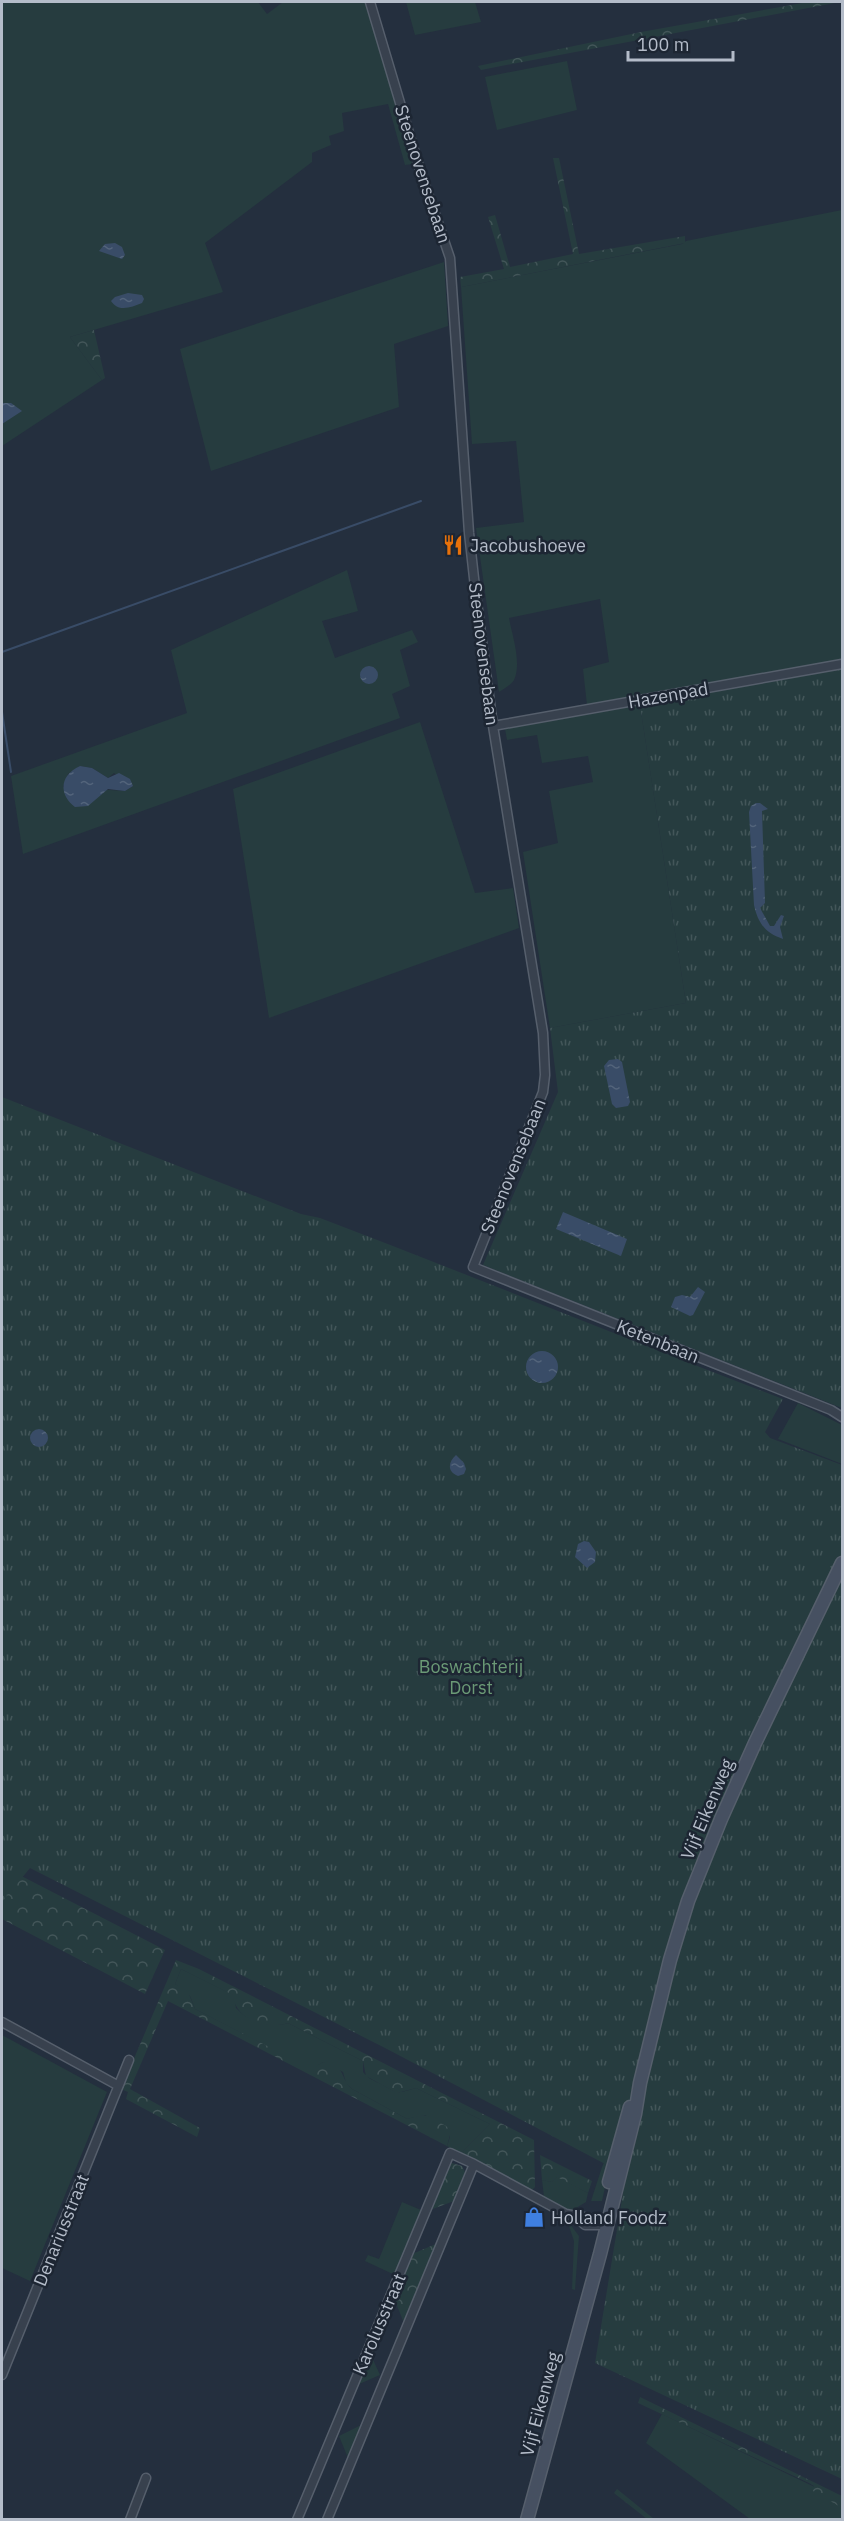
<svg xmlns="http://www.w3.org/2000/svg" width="844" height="2521" font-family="'IBM Plex Sans',sans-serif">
	<defs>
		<pattern id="forest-crowns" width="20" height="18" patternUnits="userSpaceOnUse" patternTransform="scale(1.5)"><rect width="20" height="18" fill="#263c3f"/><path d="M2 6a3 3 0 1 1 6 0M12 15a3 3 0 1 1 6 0" fill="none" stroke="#435659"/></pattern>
		<pattern id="park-tufts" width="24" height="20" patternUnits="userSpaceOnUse" patternTransform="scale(1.5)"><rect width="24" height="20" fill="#263c3f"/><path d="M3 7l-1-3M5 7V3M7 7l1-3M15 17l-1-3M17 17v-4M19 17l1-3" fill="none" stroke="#435659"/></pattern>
		<pattern id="water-ripples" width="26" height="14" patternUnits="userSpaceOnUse" patternTransform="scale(1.5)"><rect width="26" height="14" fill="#394c67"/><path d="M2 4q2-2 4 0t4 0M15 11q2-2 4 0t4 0" fill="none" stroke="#53647b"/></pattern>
	</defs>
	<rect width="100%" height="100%" fill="#242f3e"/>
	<!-- green -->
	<path fill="#263c3f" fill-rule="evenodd" d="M2,2H258L267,14L283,2H366L413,164L405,165L388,104L342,113L344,131L329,136L331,145L312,153V162L205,243L223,292L70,337L102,380L2,446Z
		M406,2H475L481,22L415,35Z
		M567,61L577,110L497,130L485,77Z
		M842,210V662L587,705L583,669L609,662L600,599L509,618C512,635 522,663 514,680C511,685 504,689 499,692L476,528L524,522L516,441L472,444L461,287L682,244L686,241Z
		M444,262L448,326L394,344L399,407L211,471L180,349Z
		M347,570L358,611L322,621L335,658L412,630L418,642L400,650L410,686L392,694L400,718L23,854L11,776L187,713L171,650ZM80,766L92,768L108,778L114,773L133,786L125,791L63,787L68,774Z
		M640,705L686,1003L550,1028L523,852L558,843L549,791L593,782L588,756L542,763L537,735L507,740L505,729Z
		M420,722L475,893L513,888L519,928L269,1018L233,789Z
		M798,1403L842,1425V1464L778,1439Z
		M181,1969L234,1995L236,2008C248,2021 270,2029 288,2023L363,2061V2072C368,2078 372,2080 379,2083C399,2093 393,2095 416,2088L490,2124L460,2154L447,2146L450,2137L449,2129L425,2115L407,2119L352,2089L346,2083L343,2072L323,2062L312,2070L195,2009L190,1996L175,1984Z
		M2,2035L107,2092L30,2281L2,2268Z
		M617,2133L602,2201H591L602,2167Z
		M557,2176L588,2193L586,2202L571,2211L544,2197L542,2180L552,2182Z
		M402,2202L421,2210L395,2275L365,2261L368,2255L379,2259Z
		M567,2220L579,2236L575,2290L572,2289L574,2241Z
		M370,2353L380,2375L357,2385Z
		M662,2414L842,2500V2519H750L646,2443Z
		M361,2425L348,2458L339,2436Z"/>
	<!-- forest -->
	<path fill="url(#forest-crowns)" d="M808,2H840L501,66L481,70L478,66L641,32Z
		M553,158H559L579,254L685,236V243L461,287L460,277L504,269L488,217L495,215L510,267L573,254Z
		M94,330L105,378L102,380L70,337Z
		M2,1866L165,1950L145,1994L2,1919Z
		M176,1960L199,1969L534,2140L535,2187L532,2190L525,2187L460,2154L490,2124L416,2088L397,2093L366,2076L363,2061L288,2023C267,2030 235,2020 233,1995L181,1969L175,1984L188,1992L195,2009L312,2069L323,2062C349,2069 338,2076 352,2089L407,2119L422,2115L428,2116L446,2126L451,2131L447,2146L168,2001L130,2089L200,2128L197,2137L126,2099L128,2092L121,2089Z
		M540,2155L592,2181L588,2193L557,2177L552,2182L542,2180Z
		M452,2163L462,2166L465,2172L454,2201L430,2210L448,2167Z
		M436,2244L404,2323L394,2298L412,2254Z
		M640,2397L842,2496V2508L813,2491L814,2486L809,2483L638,2403Z
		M617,2489L654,2519H647L614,2493Z"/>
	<!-- park -->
	<path fill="url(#park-tufts)" d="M842,669V1408L483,1265L558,1092L550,1028L686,1003L640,705Z
		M2,1097L301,1214L320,1218C475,1277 628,1340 783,1399L765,1432L770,1438L842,1465V2479L595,2363L626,2175L387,2049L30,1868L2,1902Z"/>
	<!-- water -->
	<path fill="url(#water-ripples)" d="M115,243L122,247L125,255L122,259L99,251L105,244Z
		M128,293L142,295L144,299L142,303C131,307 119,313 111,301L115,297Z
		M2,403H11L22,411L2,424Z
		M360 675a9 9 0 1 1 18 0a9 9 0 1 1-18 0Z
		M80,766L92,768L108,778L119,773L130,779L133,786L125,791L108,789L88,806L75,807C58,794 60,775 80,766Z
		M756,803H760L768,809L762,811L765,903L760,908L770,926H774L781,915L784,916L780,927L783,939C765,933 758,923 754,905L749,812L751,806Z
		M618,1059L622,1062L630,1102L628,1106L616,1108L612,1104L604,1066L609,1060Z
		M563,1212L627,1239L621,1256L556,1229Z
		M698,1287L705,1292L693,1315L690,1316L671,1307L675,1297L682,1295L690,1297Z
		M526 1367a16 16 0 1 1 32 0a16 16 0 1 1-32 0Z
		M30 1438a9 9 0 1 1 18 0a9 9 0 1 1-18 0Z
		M456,1455L464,1463L466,1469L464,1474L458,1476C447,1472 448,1462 456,1455Z
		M584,1541L589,1542L596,1552L595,1562L587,1568L575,1557L578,1544Z"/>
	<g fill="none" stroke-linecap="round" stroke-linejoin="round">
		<!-- stream -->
		<path stroke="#394c67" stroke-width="2" d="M2,652L421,501
			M2,712L11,772"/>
		<!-- minor casing -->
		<g stroke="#565f6c" stroke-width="11">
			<path id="minor" d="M370,2L420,170L450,258L469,533L475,587L493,726L543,1033L545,1075L543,1092L473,1267L831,1410L842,1417
				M493,726L842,664
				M2,2022L117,2085
				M576,2217L585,2225H607
				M2,2375L129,2060
				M130,2520L146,2478
				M297,2520L450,2153L474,2164
				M327,2520L474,2164L566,2214L600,2220"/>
		</g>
		<!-- secondary casing -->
		<g stroke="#565f6c" stroke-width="15">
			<path id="secondary" d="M609,2182L630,2107
				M527,2520L600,2254L635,2114L640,2083L670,1960L688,1901L721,1819L755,1743L842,1563"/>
		</g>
		<!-- minor -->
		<use href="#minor" stroke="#38414e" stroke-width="8"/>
		<!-- secondary -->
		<use href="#secondary" stroke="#465061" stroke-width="12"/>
	</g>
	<!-- icons -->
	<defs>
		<g id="restaurant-bare" transform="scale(1.62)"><path d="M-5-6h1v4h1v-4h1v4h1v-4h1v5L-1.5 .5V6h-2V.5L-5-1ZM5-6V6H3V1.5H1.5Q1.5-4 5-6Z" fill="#e8710a" stroke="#1d2633" stroke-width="2.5" paint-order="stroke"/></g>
		<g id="shop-bare" transform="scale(1.62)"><path d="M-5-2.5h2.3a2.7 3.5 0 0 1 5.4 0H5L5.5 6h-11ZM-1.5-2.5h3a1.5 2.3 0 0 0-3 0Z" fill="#3f7fe0" stroke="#1d2633" stroke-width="2.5" paint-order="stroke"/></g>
	</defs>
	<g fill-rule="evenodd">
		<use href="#restaurant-bare" x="453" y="545"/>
		<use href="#shop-bare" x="534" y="2217"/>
	</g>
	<g text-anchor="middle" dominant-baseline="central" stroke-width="5" stroke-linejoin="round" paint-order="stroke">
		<!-- street labels -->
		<g font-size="18" fill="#b4bcc9" stroke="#1d2633">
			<text transform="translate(423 174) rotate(72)">Steenovensebaan</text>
			<text transform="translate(484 654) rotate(83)">Steenovensebaan</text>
			<text transform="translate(668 695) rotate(-10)">Hazenpad</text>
			<text transform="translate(513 1166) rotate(-68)">Steenovensebaan</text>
			<text transform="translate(658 1341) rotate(22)">Ketenbaan</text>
			<text transform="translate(707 1809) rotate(-67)">Vijf Eikenweg</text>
			<text transform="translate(61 2230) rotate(-68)">Denariusstraat</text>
			<text transform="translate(379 2324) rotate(-67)">Karolusstraat</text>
			<text transform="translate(540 2404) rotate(-75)">Vijf Eikenweg</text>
		</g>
		<!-- poi labels -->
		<g font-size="18" fill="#b4bcc9" stroke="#1d2633" text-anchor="start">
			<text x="470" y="545">Jacobushoeve</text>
			<text x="551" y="2217">Holland Foodz</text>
		</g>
		<!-- park labels -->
		<g font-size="18" fill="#6b9a76" stroke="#1d2633">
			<text x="471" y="1666">Boswachterij<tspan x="471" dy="21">Dorst</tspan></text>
		</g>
	</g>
	<!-- border -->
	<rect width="844" height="2521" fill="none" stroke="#b4bcc9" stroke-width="6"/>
	<!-- scale -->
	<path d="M628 51v9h105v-9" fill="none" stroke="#b4bcc9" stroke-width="3"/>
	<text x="637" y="51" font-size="18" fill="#b4bcc9" stroke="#1d2633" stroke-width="4.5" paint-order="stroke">100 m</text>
</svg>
